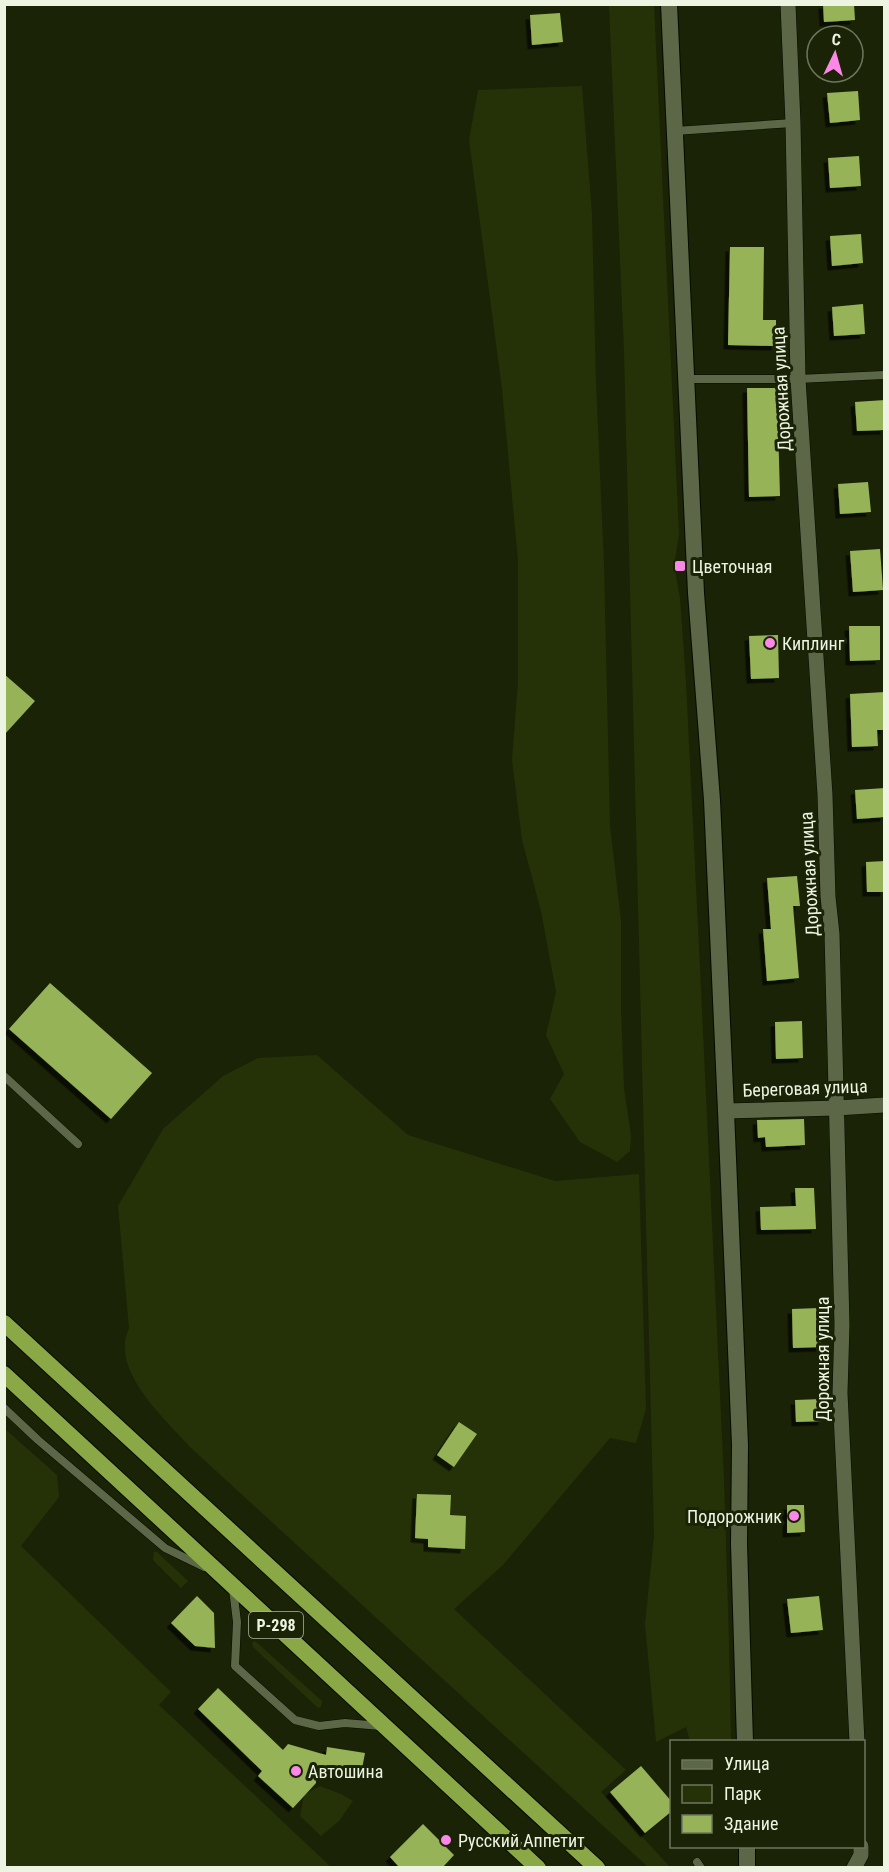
<svg xmlns="http://www.w3.org/2000/svg" width="889" height="1872" font-family="'Roboto Condensed',sans-serif">
	<defs>
		<filter id="shadow"><feDropShadow dx="-4.5" dy="4.5" stdDeviation="0" flood-color="#0009"/></filter>
	</defs>
	<rect width="100%" height="100%" fill="#1a2306"/>
	<!-- green -->
	<path fill="#253207" d="M609,5H654L679,534L674,566L680,598L686,682L701,989L724,1480L729,1641L731,1741H690L686,1727L656,1742L645,1624L654,1536L624,352Z
		M582,86L592,214L596,383L604,564L610,826L621,921V1010L624,1088L631,1136L630,1151L617,1162L580,1142L550,1099L564,1074L546,1035L556,992L541,911L522,840L512,760L518,682V561L502,389L469,140L478,90Z
		M317,1055L408,1135L555,1181L639,1174L646,1409L636,1443L610,1438L503,1565L454,1609L626,1770L601,1792L670,1867H648L190,1447C165,1419 109,1370 129,1328L118,1206L163,1129L223,1076L258,1058Z
		M4,1428L57,1475L59,1497L21,1546L171,1692L159,1705L331,1867H5Z
		M154,1552H157L188,1581L181,1588L153,1560Z
		M255,1641L322,1701L321,1707L318,1708L253,1647L252,1643Z
		M320,1786L341,1794L353,1801L339,1821L321,1836L300,1816L304,1795Z"/>
	<!-- building -->
	<path fill="#96b359" filter="url(#shadow)" d="M823,4H854L855,20L824,22Z
		M560,13L563,42L532,45L530,15Z
		M858,91L860,120L830,123L827,93Z
		M859,156L861,186L830,188L828,158Z
		M861,234L863,263L832,266L830,236Z
		M730,247H764L763,320H776V346L728,345Z
		M863,304L865,334L834,336L832,307Z
		M747,388H777L780,496L749,497Z
		M885,400V430L857,431L855,402Z
		M868,482L871,512L840,514L838,484Z
		M880,549L883,590L853,592L850,551Z
		M849,626H880V660L850,661Z
		M778,635L779,678L751,679L749,636Z
		M4,674L35,701L4,735Z
		M885,692V730H877L878,746L852,747L850,694Z
		M885,788V817L857,819L855,790Z
		M885,861V892H867L866,862Z
		M797,876L800,906H793L799,978L767,981L763,929H771L767,878Z
		M50,983L152,1073L111,1119L9,1029Z
		M802,1021L803,1058L776,1059L775,1022Z
		M804,1119L805,1145L766,1147L765,1137L758,1138L757,1120Z
		M795,1188H814L816,1229L761,1230L760,1207L796,1206Z
		M819,1308L821,1347L793,1348L792,1309Z
		M822,1399L823,1421L796,1422L795,1400Z
		M459,1422L477,1434L454,1467L437,1455Z
		M417,1494L451,1495L450,1515L466,1516L465,1549L428,1547V1539L415,1538Z
		M787,1505H804L805,1532L787,1533Z
		M197,1596L214,1613L215,1648L195,1646L171,1623Z
		M819,1596L823,1630L791,1633L787,1599Z
		M218,1688L283,1750L288,1744L326,1755L327,1747L365,1753L361,1774L316,1765V1783L293,1808L258,1776L262,1771L198,1709Z
		M641,1766L672,1802V1811L645,1833L610,1792Z
		M423,1824L454,1855L442,1868H400L390,1857Z"/>
	<g fill="none" stroke-linecap="round" stroke-linejoin="round">
		<!-- service casing -->
		<g stroke="#050b00" stroke-width="9">
			<path id="service" d="M675,131L793,123
				M687,379H798L884,375
				M4,1076L78,1144
				M4,1408L38,1440L165,1548L204,1567
				M233,1589L237,1622L235,1666L295,1720L319,1726L345,1723L381,1726
				M697,1862L701,1868"/>
		</g>
		<!-- minor casing -->
		<g stroke="#050b00" stroke-width="16">
			<path id="minor" d="M788,4L793,123L798,379L825,795L828,897L832,934L842,1325L840,1393L857,1742
				M726,1111L837,1108L884,1105
				M854,1868L861,1855V1846"/>
		</g>
		<!-- tertiary casing -->
		<g stroke="#050b00" stroke-width="18">
			<path id="tertiary" d="M669,4L696,593L712,800L726,1111L740,1445L739,1544L745,1742
				M747,1846V1868"/>
		</g>
		<!-- trunk casing -->
		<g stroke="#050b00" stroke-width="18">
			<path id="trunk" d="M4,1323L597,1868
				M4,1374L538,1868"/>
		</g>
		<!-- service -->
		<use href="#service" stroke="#5b6747" stroke-width="8"/>
		<!-- minor -->
		<use href="#minor" stroke="#5b6747" stroke-width="15"/>
		<!-- tertiary -->
		<use href="#tertiary" stroke="#5b6747" stroke-width="16"/>
		<!-- trunk -->
		<use href="#trunk" stroke="#8ba847" stroke-width="16"/>
	</g>
	<!-- markers -->
	<g fill="#fb87e6" stroke="#1a2306" stroke-width="2">
		<rect x="674" y="560" width="12" height="12" rx="3"/>
		<circle cx="770" cy="643" r="6"/>
		<circle cx="794" cy="1516" r="6"/>
		<circle cx="296" cy="1771" r="6"/>
		<circle cx="446" cy="1840" r="6"/>
	</g>
	<g text-anchor="middle" dominant-baseline="central" stroke-width="6" stroke-linejoin="round" paint-order="stroke">
		<!-- shield labels -->
		<rect fill="#1a2306" stroke="#aeb5a0" stroke-width="1.5" x="249" y="1612" width="54" height="26" rx="4.5"/>
		<g font-size="16" font-weight="bold" fill="#edf4e2">
			<text x="276" y="1625">Р-298</text>
		</g>
		<!-- street labels -->
		<g font-size="18" fill="#edf4e2" stroke="#1a2306">
			<text transform="translate(781 389) rotate(-93)">Дорожная улица</text>
			<text transform="translate(809 874) rotate(-93)">Дорожная улица</text>
			<text transform="translate(805 1088) rotate(-2)">Береговая улица</text>
			<text transform="translate(822 1359) rotate(-90)">Дорожная улица</text>
		</g>
		<!-- poi labels -->
		<g font-size="18" fill="#edf4e2" stroke="#1a2306" text-anchor="start">
			<text x="692" y="566">Цветочная</text>
			<text x="782" y="643">Киплинг</text>
			<text x="782" y="1516" text-anchor="end">Подорожник</text>
			<text x="308" y="1771">Автошина</text>
			<text x="458" y="1840">Русский Аппетит</text>
		</g>
	</g>
	<!-- border -->
	<rect width="889" height="1872" fill="none" stroke="#edf4e2" stroke-width="12"/>
	<!-- legend -->
	<rect x="670" y="1740" width="195" height="108" fill="#1a2306" stroke="#6e775e" stroke-width="1.5"/>
	<rect x="682" y="1760" width="30" height="9" fill="#5b6747" stroke="#6e775e" stroke-width="1.5"/>
	<text x="724" y="1770" font-size="18" fill="#edf4e2">Улица</text>
	<rect x="682" y="1785" width="30" height="18" fill="#253207" stroke="#6e775e" stroke-width="1.5"/>
	<text x="724" y="1800" font-size="18" fill="#edf4e2">Парк</text>
	<rect x="682" y="1815" width="30" height="18" fill="#96b359" stroke="#6e775e" stroke-width="1.5"/>
	<text x="724" y="1830" font-size="18" fill="#edf4e2">Здание</text>
	<!-- north arrow -->
	<g transform="translate(835 54) rotate(5)"><circle r="28" fill="#1a2306" stroke="#6e775e" stroke-width="1.5"/>
	<path d="M0-4.5L10 22L0 15L-10 22Z" fill="#fb87e6"/>
	<text y="-9" font-size="16" font-weight="bold" text-anchor="middle" fill="#edf4e2">С</text>
	</g>
</svg>
